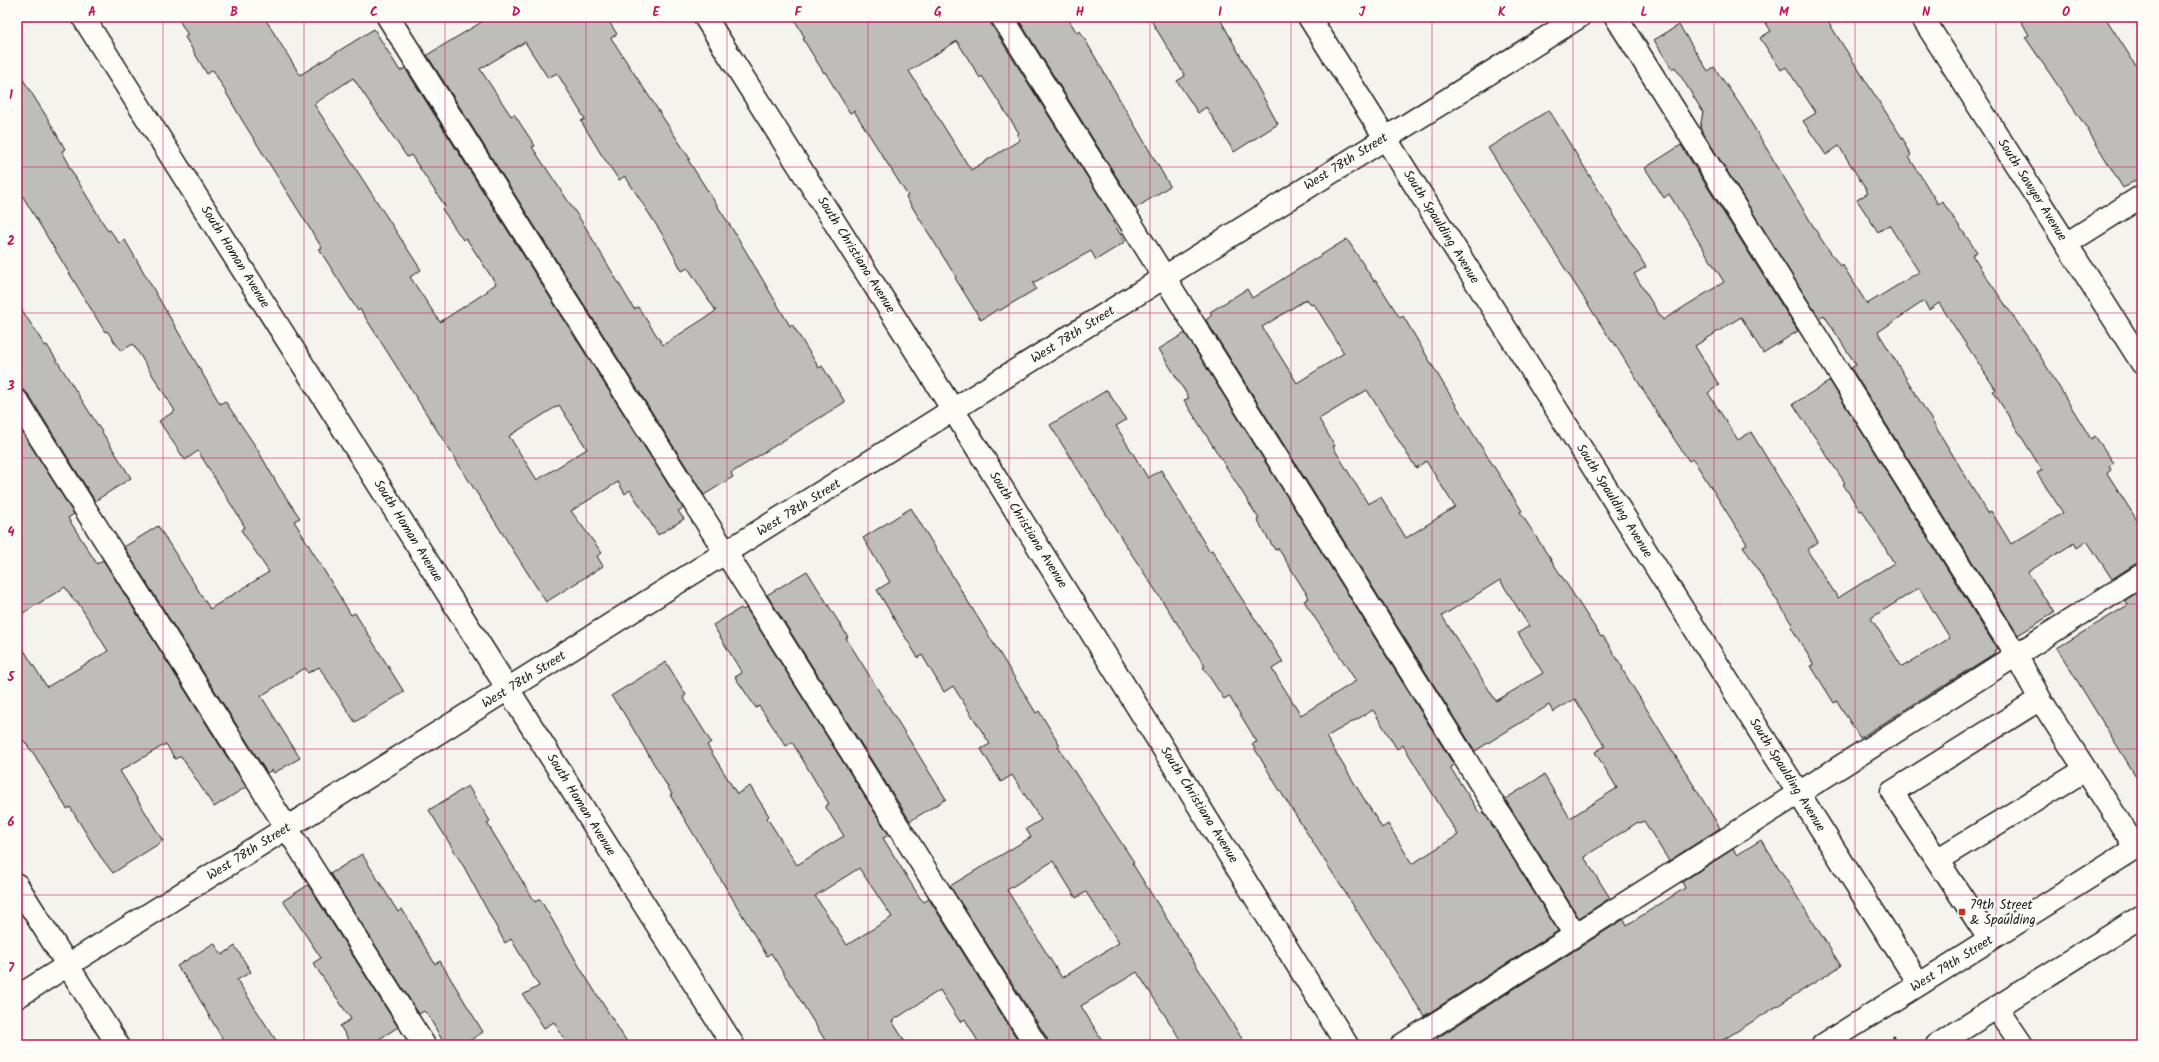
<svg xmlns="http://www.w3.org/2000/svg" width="2159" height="1062" font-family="Kalam,sans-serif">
	<rect width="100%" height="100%" fill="#f4f3ee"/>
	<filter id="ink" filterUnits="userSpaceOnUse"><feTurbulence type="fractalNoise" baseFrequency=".025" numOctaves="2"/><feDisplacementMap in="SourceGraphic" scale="8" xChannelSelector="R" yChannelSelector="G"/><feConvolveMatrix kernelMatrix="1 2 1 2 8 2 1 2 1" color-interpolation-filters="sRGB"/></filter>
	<g filter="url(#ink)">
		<!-- building -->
		<path fill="#bebdba" stroke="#1c1c1c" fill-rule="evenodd" d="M177,17H264L300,75L374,29L400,71L405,68L683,508L678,511L684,519L658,535L630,490L625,494L618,482L571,511L602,553L597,556L603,566L546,602L360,309L358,311L338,279L319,249L322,248L242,120L213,70L207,74L185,37L188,35ZM353,78L407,157L411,155L445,206L442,209L463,240L466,238L496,284L487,290L488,291L440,322L410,277L421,270L314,104ZM559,405L587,449L537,480L509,436Z
			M490,17H606L617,34L611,38L690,159L688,160L738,238L790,326L792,324L819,368L822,366L845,402L731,473L733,477L704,495L427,55ZM525,42L548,78L557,73L585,119L581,121L601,154L619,180L625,176L664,237L682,271L688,268L716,311L663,345L638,307L634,309L586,228L532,147L535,146L514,114L511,116L480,69Z
			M793,17H990L991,24L1115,221L1113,222L1125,242L1096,260L1091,251L1033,283L1036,289L999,311L998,309L981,320L955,278L956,277L906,197L908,196L854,111L850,113L825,72L824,73L803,39L805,38ZM957,41L980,78L982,76L1019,133L1017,135L1020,140L971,170L909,71Z
			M1017,17H1067L1077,33L1080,31L1170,186L1136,208Z
			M1149,17H1219L1278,124L1234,152L1206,107L1198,113L1177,81L1185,76Z
			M1762,17H1825L1906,144L1905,145L1911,155L1909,157L1938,204L1942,201L1977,252L1972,255L1985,275L2037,351L2091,439L2095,436L2114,463L2109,466L2111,470L2107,473L2142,528V563L2135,564L2112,579L2087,541L2077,548L2074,543L2028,572L2054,613L2018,635L1851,368L1856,365L1824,315L1819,318L1700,128L1703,112L1675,67L1672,69L1654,40L1679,25L1708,71L1714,67L1741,106L1821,239L1840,266L1842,264L1867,304L1919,272L1889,225L1878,232L1857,200L1868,193L1839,146L1826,155L1803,121L1816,113L1786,67L1781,70L1760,38L1771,31ZM1924,301L1929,310L1939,303L1996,390L1993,391L2042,470L2037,473L2063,513L2011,544L1991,511L1988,513L1878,332Z
			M2019,17H2105L2142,75V176L2123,188L2086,127L2025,37L2029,35Z
			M17,70L48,119L65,149L62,151L69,164L68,165L108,231L110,230L119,243L125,240L220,404L225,401L256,447L279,487L300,518L294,521L351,615L355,613L404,692L355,722L319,667L308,673L305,668L261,696L300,758L274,773L272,770L267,773L124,547L158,526L210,609L269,572L241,530L245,527L198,451L185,460L159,421L175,411L133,344L121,351L107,331L105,332L17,187Z
			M1549,110L1646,267L1634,274L1663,320L1724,282L1669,194L1664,198L1645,168L1681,145L1798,331L1763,353L1741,317L1695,346L1719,385L1708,393L1738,440L1751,432L1818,542L1807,550L1838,598L1894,563L1862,510L1860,511L1843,484L1845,483L1793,404L1830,381L1997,649L1994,651L1995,653L1860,738L1837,701L1834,703L1811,666L1814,665L1791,627L1793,626L1743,546L1747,544L1693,459L1689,461L1662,421L1613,341L1612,342L1488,148ZM1919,588L1950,638L1902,667L1871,618Z
			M1347,239L1374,281L1376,280L1400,318L1403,316L1472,432L1522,511L1520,512L1601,637L1603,636L1623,668L1622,669L1720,828L1669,861L1644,821L1639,823L1638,822L1584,857L1610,898L1579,918L1505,799L1544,775L1570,818L1617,788L1595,752L1605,746L1575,699L1553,712L1549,705L1475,751L1206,320L1212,315L1210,312L1247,289L1252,298ZM1307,299L1311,305L1314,304L1344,353L1297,383L1262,327ZM1367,390L1416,468L1426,461L1455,507L1406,538L1381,497L1368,504L1333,447L1335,446L1319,419ZM1500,580L1529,626L1518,633L1543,673L1496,701L1442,616Z
			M17,302L45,346L47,345L131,478L95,501L28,394L23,390L17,389Z
			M1185,333L1454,765L1450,767L1480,814L1484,812L1558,931L1424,1016L1277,786L1252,744L1257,742L1229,696L1224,699L1203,667L1205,666L1125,544L1050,425L1107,390L1126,420L1116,426L1148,478L1161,470L1209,551L1212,550L1231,582L1283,662L1272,669L1301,715L1356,681L1304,601L1309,598L1278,548L1275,550L1257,520L1259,519L1184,400L1189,398L1159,349ZM1373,710L1397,749L1403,745L1458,835L1412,864L1388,824L1382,828L1326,737Z
			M17,424L74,514L68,518L97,564L103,560L246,787L214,807L181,756L175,759L166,744L120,771L163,841L113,873L100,856L70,807L67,809L34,754L17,732V639L47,687L108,651L77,601L75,602L65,587L17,617Z
			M911,508L1036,713L1039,711L1060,745L1058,747L1134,862L1132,863L1246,1045H1184L1137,972L1081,1006L1105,1045H1048L1047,1038L950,886L1031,837L1026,829L1041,820L1012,775L1001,782L981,749L990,744L953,686L944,692L922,655L918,658L877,590L890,582L863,538ZM1053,861L1076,898L1086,892L1119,943L1062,978L1007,890Z
			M807,571L848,637L846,638L946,799L910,821L767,595Z
			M2142,590V786L2057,648L2128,605L2125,600Z
			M741,608L743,610L746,608L889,835L883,838L920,898L924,902L929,899L1021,1045H980L965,1019L960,1022L940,990L892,1021L907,1045H828L771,953L767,956L670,795L672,794L623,712L611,696L666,662L686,695L683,697L711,742L707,745L737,794L750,786L769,816L767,818L797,865L844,836L825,806L829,804L792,742L786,746L759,706L756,708L735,677L742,673L713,625ZM859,868L892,917L847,945L815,896Z
			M468,786L490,821L487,823L535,902L540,899L582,971L629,1045H568L554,1022L544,1028L523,995L539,986L511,939L505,943L464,867L429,810Z
			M1761,840L1841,966L1715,1045H1441L1437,1038L1624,919L1627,925L1685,888L1682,882L1733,849L1737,855Z
			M362,854L398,912L402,909L435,964L440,961L483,1032L463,1045H445L428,1015L424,1011L419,1014L330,874Z
			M308,885L398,1027L370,1045H352L340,1026L351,1019L313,963L321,958L283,901Z
			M214,943L222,955L235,946L251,972L237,980L279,1045H226L193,988L177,966Z"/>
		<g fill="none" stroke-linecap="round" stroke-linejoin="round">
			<!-- minor casing -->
			<g stroke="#1c1c1c" stroke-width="25">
				<path id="minor" d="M83,17L733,1045
					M388,17L1036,1045
					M705,17L977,448L1347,1045
					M1002,17L1575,935
					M1309,17L1919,984
					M1616,17L2016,655L2040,699L2136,848
					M1922,17L2142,363
					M2066,244L2142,196
					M17,401L424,1045
					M1937,860L2085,770
					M17,885L118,1045
					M1990,940L1892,792L2040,699
					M17,997L1579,17
					M1997,1008L2022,1045
					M1402,1045L2142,575"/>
			</g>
			<!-- major casing -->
			<g stroke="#1c1c1c" stroke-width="25">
				<path id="major" d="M1823,1045L2142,844
					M1937,1045L2142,916"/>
			</g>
			<!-- path -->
			<path stroke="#1c1c1c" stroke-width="2.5" stroke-dasharray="3 3" stroke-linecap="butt" d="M1893,1035L1900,1045"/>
			<!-- minor -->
			<use href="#minor" stroke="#fdfcf7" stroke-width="22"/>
			<!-- major -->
			<use href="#major" stroke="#fdfcf7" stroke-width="22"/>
		</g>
	</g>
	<!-- grid -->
	<path fill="none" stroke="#c2185b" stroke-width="1" stroke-opacity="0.55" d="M163,17V1045M304,17V1045M445,17V1045M586,17V1045M727,17V1045M868,17V1045M1009,17V1045M1150,17V1045M1291,17V1045M1432,17V1045M1573,17V1045M1714,17V1045M1855,17V1045M1996,17V1045M17,167H2142M17,313H2142M17,458H2142M17,604H2142M17,749H2142M17,895H2142"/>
	<!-- markers -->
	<rect fill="#c8321e" stroke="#fdfcf7" stroke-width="1.5" x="1958" y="908" width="8" height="8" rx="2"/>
	<g text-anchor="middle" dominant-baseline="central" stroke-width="4" stroke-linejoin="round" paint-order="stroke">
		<!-- street labels -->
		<g font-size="13" fill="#1c1c1c" stroke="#fdfcf7">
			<text transform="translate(1346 162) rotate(-32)">West 78th Street</text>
			<text transform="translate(2032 190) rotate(58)">South Sawyer Avenue</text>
			<text transform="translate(1441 227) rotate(58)">South Spaulding Avenue</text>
			<text transform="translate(856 255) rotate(58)">South Christiana Avenue</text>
			<text transform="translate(235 257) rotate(58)">South Homan Avenue</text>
			<text transform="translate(1073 335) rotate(-32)">West 78th Street</text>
			<text transform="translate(1614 501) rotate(58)">South Spaulding Avenue</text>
			<text transform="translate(799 508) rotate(-32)">West 78th Street</text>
			<text transform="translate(1028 530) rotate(58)">South Christiana Avenue</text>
			<text transform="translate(408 531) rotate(58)">South Homan Avenue</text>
			<text transform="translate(524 680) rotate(-32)">West 78th Street</text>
			<text transform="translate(1787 775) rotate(58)">South Spaulding Avenue</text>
			<text transform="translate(581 805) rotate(58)">South Homan Avenue</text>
			<text transform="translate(1199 805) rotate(58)">South Christiana Avenue</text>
			<text transform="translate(249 852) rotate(-32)">West 78th Street</text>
			<text transform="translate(1952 964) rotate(-32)">West 79th Street</text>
		</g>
		<!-- poi labels -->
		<g font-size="13" fill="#1c1c1c" stroke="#fdfcf7" text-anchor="start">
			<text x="1970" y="905">79th Street<tspan x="1970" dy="15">&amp; Spaulding</tspan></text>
		</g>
	</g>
	<!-- margin -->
	<rect width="2159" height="1062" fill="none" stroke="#fdfcf7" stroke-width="44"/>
	<rect x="22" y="22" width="2115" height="1018" fill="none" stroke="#c2185b" stroke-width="1.5"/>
	<g font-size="13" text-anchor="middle" font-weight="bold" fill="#c2185b">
		<text x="92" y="16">A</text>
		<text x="234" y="16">B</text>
		<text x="374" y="16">C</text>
		<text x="516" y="16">D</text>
		<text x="656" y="16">E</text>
		<text x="798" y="16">F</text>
		<text x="938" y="16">G</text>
		<text x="1080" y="16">H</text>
		<text x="1220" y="16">I</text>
		<text x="1362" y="16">J</text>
		<text x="1502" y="16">K</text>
		<text x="1644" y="16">L</text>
		<text x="1784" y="16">M</text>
		<text x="1926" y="16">N</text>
		<text x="2066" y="16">O</text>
		<text x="11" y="99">1</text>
		<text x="11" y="245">2</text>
		<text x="11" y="390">3</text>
		<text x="11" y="536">4</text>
		<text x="11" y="681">5</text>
		<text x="11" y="826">6</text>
		<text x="11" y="972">7</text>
	</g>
</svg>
